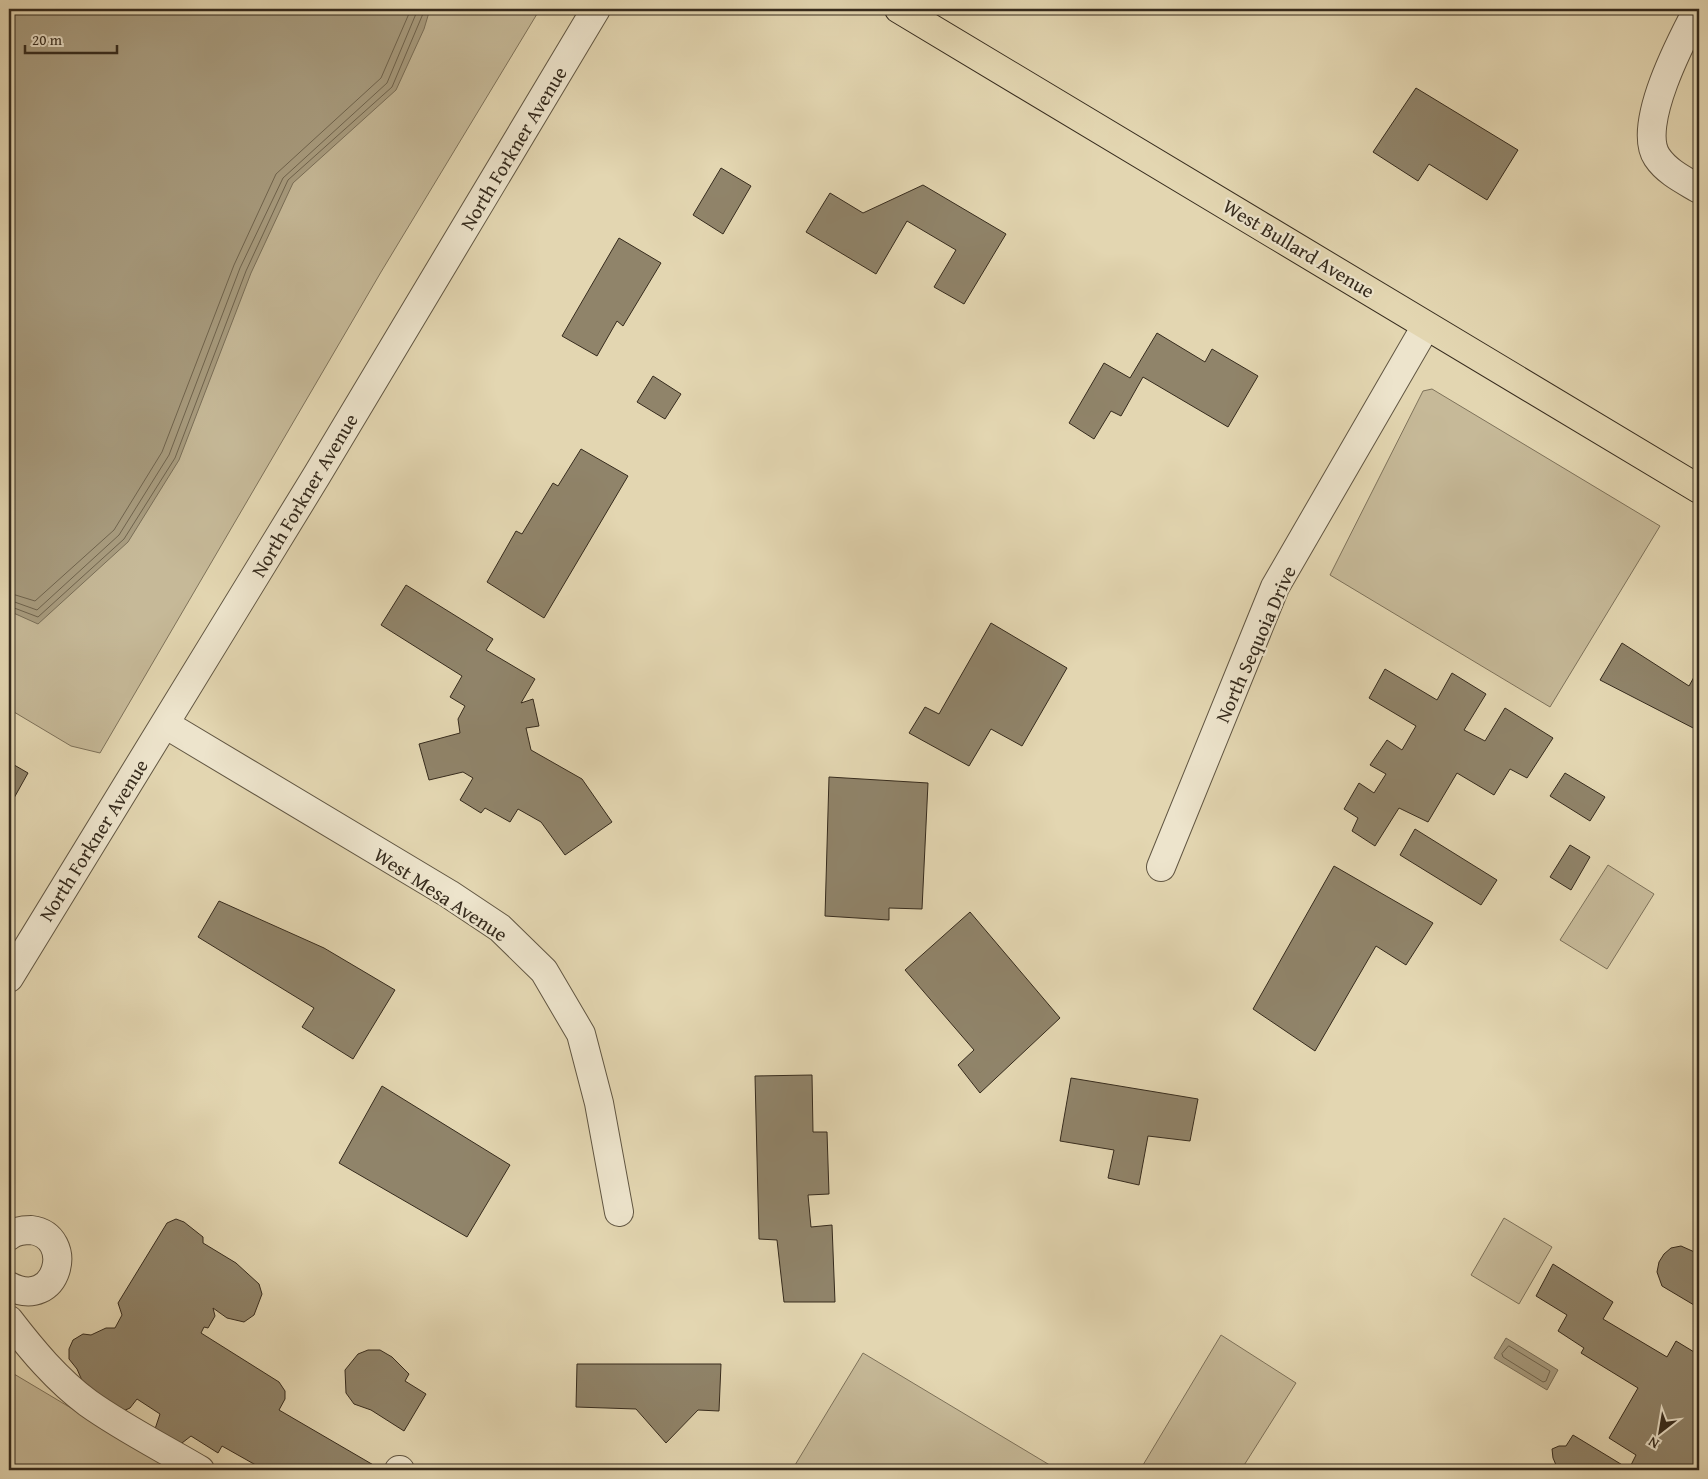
<svg xmlns="http://www.w3.org/2000/svg" width="1708" height="1479" font-family="'Gentium Book Plus',serif">
	<rect width="100%" height="100%" fill="#e3d6b1"/>
	<filter id="stains"><feTurbulence type="fractalNoise" baseFrequency=".004" numOctaves="4"/><feColorMatrix values="0 0 0 0 .2 0 0 0 0 .09 0 0 0 0 .02 0 0 0 .5 -.17"/></filter>
	<radialGradient id="worn" r=".72"><stop offset=".6" stop-color="#630" stop-opacity="0"/><stop offset="1" stop-color="#630" stop-opacity=".3"/></radialGradient>
	<!-- green -->
	<path fill="#c6b998" stroke="#7e725a" d="M9,9H540L381,272L100,753L71,746L9,709Z
		M1432,389L1660,526L1550,707L1330,575L1423,391Z
		M1608,865L1654,894L1607,969L1560,940Z
		M1504,1218L1552,1247L1519,1304L1471,1275Z
		M1221,1335L1296,1383L1241,1470H1140Z
		M863,1353L1058,1470H792Z
		M9,1371L175,1470H9Z"/>
	<!-- water -->
	<path fill="#a89c7f" stroke="#7a6f58" d="M9,9H430L424,29L396,90L293,183L251,273L179,460L128,542L38,624L9,611Z
		M1506,1338L1558,1370L1547,1390L1494,1358Z"/>
	<g fill="none" stroke-linecap="round" stroke-linejoin="round">
		<!-- shore -->
		<path stroke="#6f644e" stroke-width="1" d="M9,593L35,601L114,530L162,452L234,265L276,174L381,78L411,9
			M9,600L37,610L119,535L169,455L240,268L283,178L387,83L418,9
			M9,606L38,617L124,539L175,458L246,271L288,180L392,87L425,9
			M1509,1346L1550,1371L1546,1381L1543,1382L1503,1357L1502,1354Z"/>
	</g>
	<!-- building -->
	<path fill="#90846a" stroke="#362b1d" d="M1416,88L1518,150L1487,200L1429,164L1418,181L1373,152Z
		M721,168L751,186L723,234L693,215Z
		M923,185L1006,234L964,304L934,287L956,250L907,221L876,274L806,232L830,193L863,213Z
		M619,238L661,263L623,326L617,321L597,356L562,336Z
		M1157,333L1205,362L1212,349L1258,376L1228,427L1143,377L1121,416L1111,411L1094,439L1069,423L1104,363L1130,378Z
		M653,376L681,394L665,419L637,402Z
		M581,449L628,476L544,618L487,582L516,531L522,534L553,483L558,486Z
		M406,585L493,639L486,650L535,679L521,703L533,699L539,726L526,728L531,750L582,779L612,822L565,855L541,822L518,809L510,822L485,808L481,813L460,800L473,778L463,772L429,780L419,744L460,733L458,719L465,706L450,697L462,676L381,625Z
		M991,623L1067,668L1022,746L991,729L969,766L909,733L925,707L939,714Z
		M1622,643L1689,686L1699,668V731L1600,680Z
		M1385,669L1437,700L1452,673L1486,694L1464,730L1485,741L1505,708L1553,738L1527,778L1510,769L1494,795L1457,773L1428,822L1399,808L1375,846L1352,831L1358,818L1344,809L1359,783L1374,793L1386,774L1370,765L1387,740L1402,750L1416,726L1369,698Z
		M9,762L28,773L9,807Z
		M1565,773L1605,797L1590,821L1550,796Z
		M829,777L928,783L922,909L889,908V920L825,916Z
		M1415,829L1497,880L1481,905L1400,855Z
		M1570,845L1590,857L1571,890L1550,877Z
		M1334,866L1433,923L1406,965L1376,946L1315,1051L1253,1009Z
		M219,901L324,948L395,990L353,1059L302,1027L314,1008L198,937Z
		M970,912L1060,1018L980,1093L958,1065L974,1050L905,970Z
		M812,1075L813,1132H827L829,1194L808,1195L811,1227L832,1225L835,1302H784L777,1240L759,1239L755,1076Z
		M1071,1078L1198,1099L1190,1141L1148,1136L1139,1185L1108,1178L1114,1150L1060,1141Z
		M382,1086L510,1165L467,1237L339,1163Z
		M176,1219L184,1222L203,1237V1243L236,1263L259,1284L262,1294L254,1315L244,1322L227,1318L213,1308L215,1316L208,1328L204,1327L201,1333L279,1382L285,1391V1399L279,1410L382,1470H260L261,1468L222,1446L218,1453L191,1436L182,1443L173,1444L155,1429L160,1414L137,1399L130,1408L121,1412L84,1385L77,1369L69,1359V1349L73,1340L83,1334L91,1335L106,1328H115L122,1315L118,1303L167,1223Z
		M1681,1246L1699,1254V1308L1662,1286L1657,1272L1659,1262L1664,1254L1671,1248Z
		M1553,1264L1613,1302L1603,1319L1667,1357L1676,1341L1699,1355V1448L1696,1453L1699,1455V1470H1553L1556,1465L1553,1458L1552,1449L1559,1446H1566L1573,1435L1629,1469L1636,1455L1609,1438L1638,1388L1581,1353L1584,1348L1558,1331L1567,1315L1536,1296Z
		M368,1350H380L392,1357L409,1374L405,1381L426,1394L404,1431L371,1410L354,1404L346,1393L345,1370L358,1354Z
		M577,1364H721L719,1411L698,1410L666,1443L636,1409L576,1407Z"/>
	<g fill="none" stroke-linecap="round" stroke-linejoin="round">
		<!-- minor casing -->
		<g stroke="#615642" stroke-width="30">
			<path id="minor" d="M1698,9C1682,39 1636,126 1657,157C1667,172 1684,180 1699,189
				M165,724L449,894L500,928L544,971L581,1034L599,1103L619,1212
				M1161,867L1275,587L1426,326
				M9,978L317,475L596,9
				M9,1236C15,1231 23,1230 31,1230C77,1236 58,1312 9,1286
				M9,1320C32,1350 57,1380 88,1403C123,1428 163,1448 200,1470
				M399,1470H400"/>
		</g>
		<!-- major casing -->
		<g stroke="#362b1d" stroke-width="30">
			<path id="major" d="M899,9L1699,489"/>
		</g>
		<!-- minor -->
		<use href="#minor" stroke="#ede4cc" stroke-width="28"/>
		<!-- major -->
		<use href="#major" stroke="#e3d6b1" stroke-width="28"/>
	</g>
	<g text-anchor="middle" dominant-baseline="central" stroke-width="4.5" stroke-linejoin="round" paint-order="stroke">
		<!-- street labels -->
		<g font-size="20" fill="#362b1d" stroke="#ede4cc">
			<text transform="translate(513 148) rotate(-59)">North Forkner Avenue</text>
			<text transform="translate(1299 248) rotate(31)">West Bullard Avenue</text>
			<text transform="translate(304 495) rotate(-59)">North Forkner Avenue</text>
			<text transform="translate(1255 644) rotate(-66)">North Sequoia Drive</text>
			<text transform="translate(93 840) rotate(-58)">North Forkner Avenue</text>
			<text transform="translate(441 894) rotate(33)">West Mesa Avenue</text>
		</g>
	</g>
	<!-- margin -->
	<rect width="1708" height="1479" fill="none" stroke="#e3d6b1" stroke-width="30"/>
	<rect x="10" y="10" width="1688" height="1459" fill="none" stroke="#362b1d" stroke-width="2.5"/>
	<rect x="15" y="15" width="1678" height="1449" fill="none" stroke="#362b1d"/>
	<!-- north arrow -->
	<g transform="translate(1660 1432) rotate(211)" stroke="#ede4cc" stroke-width="4" paint-order="stroke">
	<path d="M0-4L9 19L0 12L-9 19Z" fill="#362b1d"/>
	<text y="-8" font-size="14" font-weight="bold" text-anchor="middle" fill="#362b1d">N</text>
	</g>
	<!-- scale -->
	<path d="M25 45v8h92v-8" fill="none" stroke="#362b1d" stroke-width="2.5"/>
	<text x="32" y="45" font-size="15" fill="#362b1d" stroke="#ede4cc" stroke-width="4" paint-order="stroke">20 m</text>
	<rect width="100%" height="100%" filter="url(#stains)"/>
	<rect width="100%" height="100%" fill="url(#worn)"/>
</svg>
